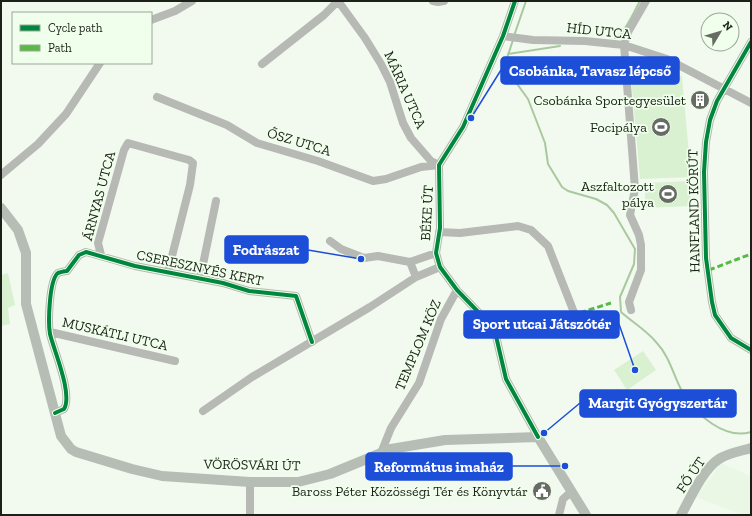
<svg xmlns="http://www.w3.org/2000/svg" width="752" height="516" font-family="'Zilla Slab',serif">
	<rect width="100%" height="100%" fill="#f2faf0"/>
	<!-- built -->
	<path fill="#e9f7e4" d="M721,463L751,476V515H742L696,497Z"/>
	<!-- green -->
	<path fill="#d9f1d1" d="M682,76L691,177L640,179L631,77Z
		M690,181L691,206L645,208V183Z
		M8,273L15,305L8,308L10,324L1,326V275Z
		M643,351L656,370L627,390L614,370Z"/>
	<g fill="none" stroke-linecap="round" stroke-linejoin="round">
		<!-- stream -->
		<path stroke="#aac89f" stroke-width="2" d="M514,36L526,1
			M615,38C624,36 635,9 640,1
			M513,40L506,61L507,70L528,99L545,143L548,164L562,187L568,191L596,199L607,205L614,213L635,249L634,264L620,297L621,312C632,322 646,330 656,342C671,358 673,376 683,393C696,415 725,440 751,432
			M508,54L560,46"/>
		<!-- minor -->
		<path stroke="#b6b9b4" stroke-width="8" d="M338,1L365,38L381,64L390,82L403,123L411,138L431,161L439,165
			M433,1L438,2L444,1
			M515,1L503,36L463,127L439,165L440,228L436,253L440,267L457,290L484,318L496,336L506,379L538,437
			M151,20L175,11L192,1
			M503,36L533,40L585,41L624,45L667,59L751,103
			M751,42L717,101L710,120L706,142L704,172L706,258L712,302L715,315L731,338L751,350
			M262,64L324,15L338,1
			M157,97L227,125L257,143L318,161L373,181L386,179L421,167L439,165
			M1,175L38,144L66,114L100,63
			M439,232L460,233L518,226L531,230L548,246L575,315
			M330,241L341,249L364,258L378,256L410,262
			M101,255L98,243L124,150L128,143L189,160L193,163L190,185L168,272
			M410,262L436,253
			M410,262L416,277
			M200,279L216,201
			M631,310L629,302L641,270V245L639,235L630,215L635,189L624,45L628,32L646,1
			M50,332L175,361
			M203,411L252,377L370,307L416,277L440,267
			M55,413L64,409C73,394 54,351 50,334C48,323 49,280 58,273C61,272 64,271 67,271L79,255L86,252L135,266L223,283L249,291L296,296L312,342
			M381,453L391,428L419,383L441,319L457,290
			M250,482V515
			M559,515L563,499L571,492"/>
		<!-- major -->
		<path stroke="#b6bdb5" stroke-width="10" d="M1,208L18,230L26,253V304L61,436L71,449L76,452L132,469L162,476L250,482H298L330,474L391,449L445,440L538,437L586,515
			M681,515C690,499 703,469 719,459C728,453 741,451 751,448"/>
		<!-- quiet -->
		<path stroke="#58b947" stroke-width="3" stroke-dasharray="6 3" stroke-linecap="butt" d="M709,270L751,254
			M539,331L573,315L611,303"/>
		<!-- cycleway casing -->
		<g stroke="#f0ffeb" stroke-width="6">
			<path id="cycleway" d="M515,1L503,36L463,127L439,165L440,228L436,253L440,267L457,290L484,318L496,336L506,379L538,437
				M751,42L717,101L710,120L706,142L704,172L706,258L712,302L715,315L731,338L751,350
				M55,413L64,409C73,394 54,351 50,334C48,323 49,280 58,273C61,272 64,271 67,271L79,255L86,252L135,266L223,283L249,291L296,296L312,342"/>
		</g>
		<!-- cycleway -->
		<use href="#cycleway" stroke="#00873e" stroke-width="4"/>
	</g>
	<!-- icons -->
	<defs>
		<g id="building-disc" transform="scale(1)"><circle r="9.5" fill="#666c64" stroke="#f0ffeb"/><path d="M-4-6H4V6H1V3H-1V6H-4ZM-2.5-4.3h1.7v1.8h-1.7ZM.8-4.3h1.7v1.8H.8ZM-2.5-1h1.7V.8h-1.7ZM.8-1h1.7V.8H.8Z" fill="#fff"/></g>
		<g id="stadium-disc" transform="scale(1)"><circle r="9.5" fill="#666c64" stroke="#f0ffeb"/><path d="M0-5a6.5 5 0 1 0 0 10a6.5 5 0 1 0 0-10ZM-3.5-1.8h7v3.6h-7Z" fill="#fff"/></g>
		<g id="civic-disc" transform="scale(1)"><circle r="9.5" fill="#666c64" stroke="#f0ffeb"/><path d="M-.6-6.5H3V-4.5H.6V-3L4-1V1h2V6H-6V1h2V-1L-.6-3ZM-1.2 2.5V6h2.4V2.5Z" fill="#fff"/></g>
	</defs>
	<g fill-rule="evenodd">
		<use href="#building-disc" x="700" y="100"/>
		<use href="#stadium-disc" x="661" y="127"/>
		<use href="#stadium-disc" x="668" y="194"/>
		<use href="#civic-disc" x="542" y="491"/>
	</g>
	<g text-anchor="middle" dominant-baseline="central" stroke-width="3.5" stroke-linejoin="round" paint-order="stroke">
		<!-- street labels -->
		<g font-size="14" fill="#1b2019" stroke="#f0ffeb">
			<text transform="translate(599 31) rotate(6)">HÍD UTCA</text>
			<text transform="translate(405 90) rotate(66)">MÁRIA UTCA</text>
			<text transform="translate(299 142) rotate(17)">ŐSZ UTCA</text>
			<text transform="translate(99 196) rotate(-75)">ÁRNYAS UTCA</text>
			<text transform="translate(694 211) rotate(-91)">HANFLAND KÖRÚT</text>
			<text transform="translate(427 213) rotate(-87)">BÉKE ÚT</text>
			<text transform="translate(200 268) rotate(12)">CSERESZNYÉS KERT</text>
			<text transform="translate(115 334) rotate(13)">MUSKÁTLI UTCA</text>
			<text transform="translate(418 345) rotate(-67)">TEMPLOM KÖZ</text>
			<text transform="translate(252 465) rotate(1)">VÖRÖSVÁRI ÚT</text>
			<text transform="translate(691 475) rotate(-56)">FŐ ÚT</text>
		</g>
		<!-- poi labels -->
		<g font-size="14" fill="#1b2019" stroke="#f0ffeb" text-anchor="end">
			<text x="686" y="100">Csobánka Sportegyesület</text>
			<text x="647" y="127">Focipálya</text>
			<text x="654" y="186">Aszfaltozott<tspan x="654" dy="16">pálya</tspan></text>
			<text x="528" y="491">Baross Péter Közösségi Tér és Könyvtár</text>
		</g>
	</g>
	<!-- callouts -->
	<path fill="none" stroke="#1d4ed8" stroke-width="1.5" d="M471 118L501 70M361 259L308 250M635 370L619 324M544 433L580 403M565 466L512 466"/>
	<g fill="#1d4ed8" stroke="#f0ffeb" stroke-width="1.5">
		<circle cx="471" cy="118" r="4"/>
		<circle cx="361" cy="259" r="4"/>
		<circle cx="635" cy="370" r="4"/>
		<circle cx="544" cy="433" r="4"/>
		<circle cx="565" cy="466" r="4"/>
	</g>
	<g fill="#1d4ed8" stroke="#1d4ed8" stroke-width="1.5">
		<rect x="501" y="57" width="178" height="27" rx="4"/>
		<rect x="225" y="236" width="83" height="27" rx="4"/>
		<rect x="464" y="311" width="155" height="27" rx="4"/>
		<rect x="580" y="390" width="156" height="27" rx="4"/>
		<rect x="366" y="453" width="146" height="27" rx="4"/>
	</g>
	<g font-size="15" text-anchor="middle" font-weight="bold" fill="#fff">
		<text x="590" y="76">Csobánka, Tavasz lépcső</text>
		<text x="266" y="255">Fodrászat</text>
		<text x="542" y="329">Sport utcai Játszótér</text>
		<text x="658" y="408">Margit Gyógyszertár</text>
		<text x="439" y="472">Református imaház</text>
	</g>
	<!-- border -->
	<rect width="752" height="516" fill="none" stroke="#1b2019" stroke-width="4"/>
	<!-- legend -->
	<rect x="12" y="12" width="140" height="52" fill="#f0ffeb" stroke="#9ba697"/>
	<rect x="20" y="25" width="20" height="6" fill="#00873e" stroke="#9ba697"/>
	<text x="48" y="32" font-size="12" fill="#1b2019">Cycle path</text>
	<rect x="20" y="45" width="20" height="6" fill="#58b947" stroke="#9ba697"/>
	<text x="48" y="52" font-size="12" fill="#1b2019">Path</text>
	<!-- north arrow -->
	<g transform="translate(720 32) rotate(52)"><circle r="19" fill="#f0ffeb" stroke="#9ba697"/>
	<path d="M0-3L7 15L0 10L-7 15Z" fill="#666c64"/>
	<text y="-6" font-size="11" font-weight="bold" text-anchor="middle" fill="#1b2019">N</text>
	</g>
</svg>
